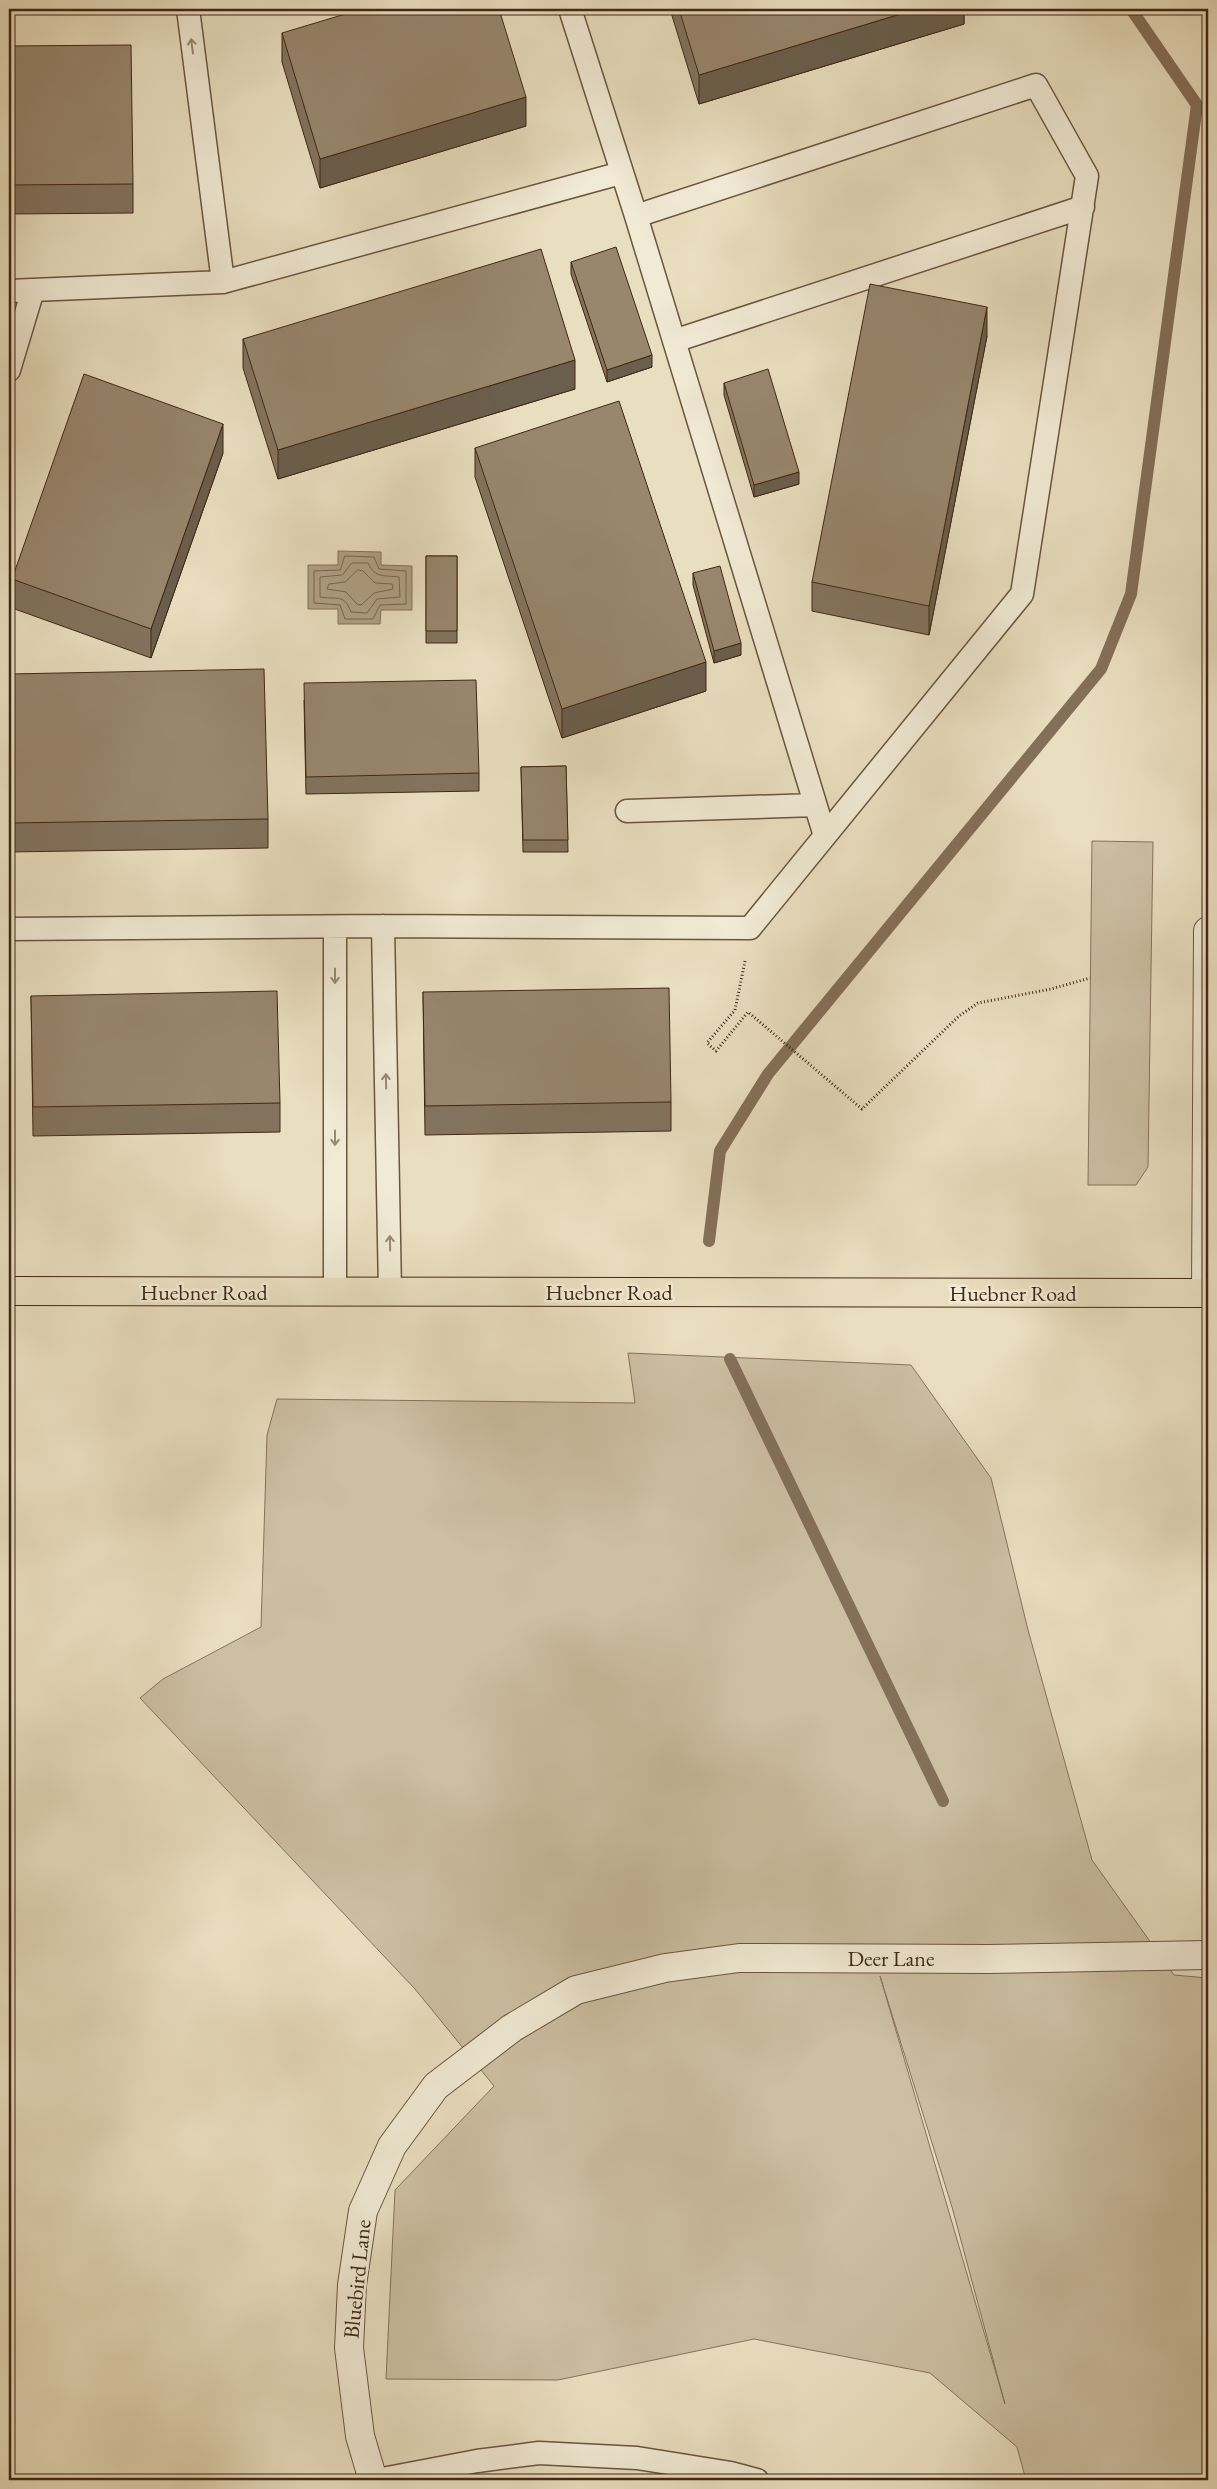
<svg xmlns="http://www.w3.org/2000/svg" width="1217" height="2489" font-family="'EB Garamond',serif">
	<rect width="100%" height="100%" fill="#e9debf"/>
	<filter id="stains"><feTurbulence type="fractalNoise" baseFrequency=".004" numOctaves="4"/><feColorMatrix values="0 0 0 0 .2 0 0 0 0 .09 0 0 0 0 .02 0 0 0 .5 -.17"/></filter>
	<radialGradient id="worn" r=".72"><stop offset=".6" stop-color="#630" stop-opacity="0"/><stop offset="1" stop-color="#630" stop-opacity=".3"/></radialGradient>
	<!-- green -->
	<path fill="#ccbfa2" stroke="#86735b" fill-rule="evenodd" d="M1092,841L1153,842L1148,1167L1136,1185H1088Z
		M628,1353L911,1365L991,1478L1028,1630L1092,1860L1174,1975L1208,1978V2480H1026L1017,2447L930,2373L754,2339L558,2380L386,2379L395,2190L494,2086L415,1989L140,1698L163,1679L261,1627L267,1435L277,1399L635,1403ZM880,1976L952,2207L1005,2404Z"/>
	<!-- water -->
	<path fill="#b0a085" stroke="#847058" d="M338,551L381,552V565L412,566V610H381L380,624H338V609H308V565H338Z"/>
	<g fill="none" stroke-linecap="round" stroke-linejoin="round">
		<!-- shore -->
		<path stroke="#78644c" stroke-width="1" d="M345,556L374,557L379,569L406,571V604L380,605L373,619H345L340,605L314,603V571L340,570Z
			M352,563H368C375,579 385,575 399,577L400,597L377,599L367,613L351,612C344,593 337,600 320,597V577L342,575Z
			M358,570L363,571L375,583L392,584L393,589L374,593L361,605L357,604L346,592L327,589L329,584L345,582Z"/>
		<!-- stream -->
		<path stroke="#847058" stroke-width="12" d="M709,1241L720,1151L768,1074L1101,669L1131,594L1197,105L1131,9
			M730,1359L943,1801"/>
		<!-- service casing -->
		<g stroke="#6b553f" stroke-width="25">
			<path id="service" d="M188,9L223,282
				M570,9L636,216L825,836
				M9,291L223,282L621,173
				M674,341L1083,207
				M9,370L33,290
				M627,811L815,805
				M383,926L390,1292
				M9,929L383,926L750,928L1022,594L1087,176L1036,85L636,216
				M335,1292V927
				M377,2480L477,2461L539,2453L637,2458L731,2473L757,2480"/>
		</g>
		<!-- minor casing -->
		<g stroke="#6b553f" stroke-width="30">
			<path id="minor" d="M1206,1293L1208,931
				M373,2480L360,2436L349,2348L352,2285L363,2211L392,2146L436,2086L512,2028L576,1990L665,1968L739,1958L988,1959L1208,1955"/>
		</g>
		<!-- primary casing -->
		<g stroke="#412714" stroke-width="30">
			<path id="primary" d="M9,1291L1208,1293"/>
		</g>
		<!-- path -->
		<path stroke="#412714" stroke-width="3" stroke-dasharray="1 2.5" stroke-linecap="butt" d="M745,961L735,1010L707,1043L716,1051L748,1012L862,1109L959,1016L978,1003L1051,989L1090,978"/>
		<!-- service -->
		<use href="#service" stroke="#f1ead5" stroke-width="22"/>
		<!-- minor -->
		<use href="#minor" stroke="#f1ead5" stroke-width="28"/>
		<!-- primary -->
		<use href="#primary" stroke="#e9debf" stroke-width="28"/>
	</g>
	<!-- wall -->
	<path fill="#83735e" stroke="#412714" d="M670,9H964V24L699,104Z
		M282,33L526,126L320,188L282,62Z
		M9,46L133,184V213L9,214Z
		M571,262L652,367L607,382L571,274Z
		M987,336L929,635L812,611V582Z
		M243,339L575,389L278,479L243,368Z
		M724,383L799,484L754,497L724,395Z
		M475,448L706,691L562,738L475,477Z
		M223,453L151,658L12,608V579Z
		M426,556H457V643H426Z
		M693,573L741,655L714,663L693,585Z
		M9,674L268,819V848L9,852Z
		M304,700L479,773V791L306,794Z
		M566,766L568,852H523L521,767Z
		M423,992L671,1102V1131L425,1135Z
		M31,996L280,1103V1132L33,1136Z"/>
	<!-- shaded-wall -->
	<path fill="#6a5e4c" stroke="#412714" d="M917,9H964V24L699,104V75Z
		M526,97V126L320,188V159Z
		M987,307V336L929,635V606Z
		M652,355V367L607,382V370Z
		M575,360V389L278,479V450Z
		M223,424V453L151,658V629Z
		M799,472V484L754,497V485Z
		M741,643V655L714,663V651Z
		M706,662V691L562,738V709Z"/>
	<!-- building -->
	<path fill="#98866d" stroke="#412714" d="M362,9H499L526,97L320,159L282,33Z
		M679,9H917L699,75Z
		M131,45L133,184L9,185V46Z
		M616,247L652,355L607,370L571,262Z
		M541,249L575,360L278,450L243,339Z
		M870,284L987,307L929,606L812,582Z
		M768,369L799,472L754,485L724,383Z
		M84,374L223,424L151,629L12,579Z
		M619,401L706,662L562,709L475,448Z
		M426,556H457V631H426Z
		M720,566L741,643L714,651L693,573Z
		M264,669L268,819L9,823V674Z
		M476,680L479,773L306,777L304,683Z
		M566,766L568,840H523L521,767Z
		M669,988L671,1102L425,1106L423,992Z
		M277,991L280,1103L33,1107L31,996Z"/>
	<!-- one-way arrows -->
	<defs><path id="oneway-shaft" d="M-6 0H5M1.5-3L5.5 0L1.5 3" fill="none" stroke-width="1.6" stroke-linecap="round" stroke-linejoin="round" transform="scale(1.25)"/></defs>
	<g stroke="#998874">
		<use href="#oneway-shaft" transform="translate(192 46) rotate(-97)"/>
		<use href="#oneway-shaft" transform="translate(335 976) rotate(90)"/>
		<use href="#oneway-shaft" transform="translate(386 1081) rotate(-91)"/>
		<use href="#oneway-shaft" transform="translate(335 1138) rotate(90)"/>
		<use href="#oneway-shaft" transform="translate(390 1243) rotate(-91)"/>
	</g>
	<g text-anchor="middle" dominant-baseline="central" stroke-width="5" stroke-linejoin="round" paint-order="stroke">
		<!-- street labels -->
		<g font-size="22" fill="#412714" stroke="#f1ead5">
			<text x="204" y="1292">Huebner Road</text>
			<text x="609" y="1292">Huebner Road</text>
			<text x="1013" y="1293">Huebner Road</text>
			<text x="891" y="1958">Deer Lane</text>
			<text transform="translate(357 2279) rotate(-84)">Bluebird Lane</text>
		</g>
	</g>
	<!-- margin -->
	<rect width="1217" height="2489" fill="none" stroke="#e9debf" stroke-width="30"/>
	<rect x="10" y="10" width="1197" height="2469" fill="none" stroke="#412714" stroke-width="2.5"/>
	<rect x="15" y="15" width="1187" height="2459" fill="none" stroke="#412714"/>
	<rect width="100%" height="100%" filter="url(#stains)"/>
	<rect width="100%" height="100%" fill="url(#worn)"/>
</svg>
